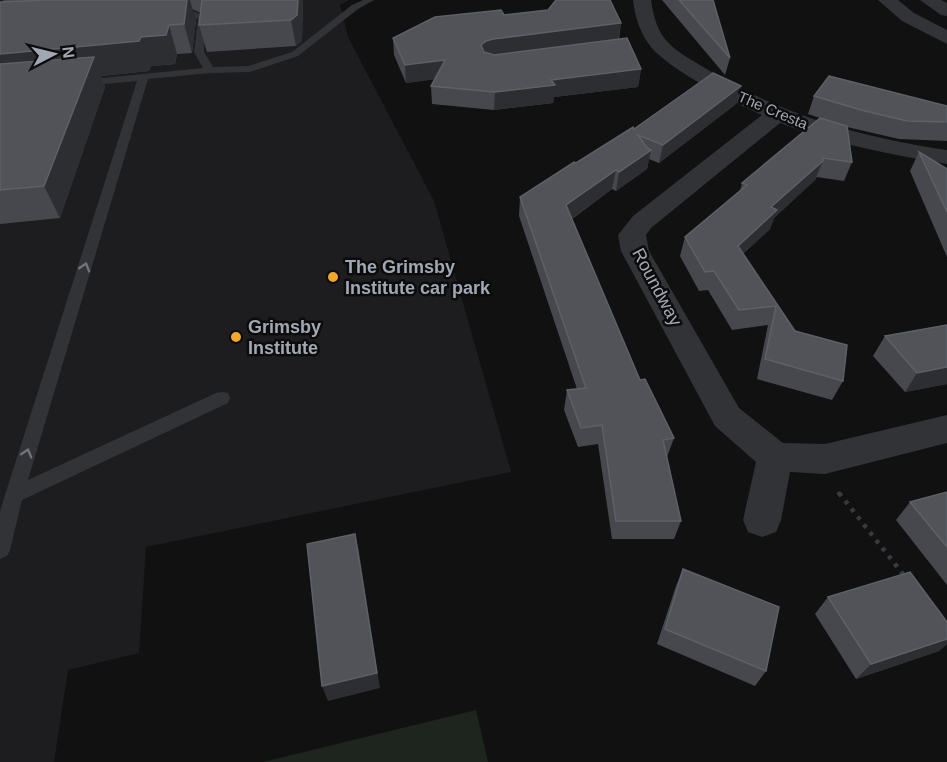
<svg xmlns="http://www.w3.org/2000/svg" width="947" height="762" font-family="Arial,sans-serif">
	<rect width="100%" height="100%" fill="#111112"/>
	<!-- built -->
	<path fill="#1d1d1f" d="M0,0H349L340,5L348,37L434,201L511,472L146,547L139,653L68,670L54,762H0Z"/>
	<!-- green -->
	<path fill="#1d251e" d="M476,710L488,762H263Z"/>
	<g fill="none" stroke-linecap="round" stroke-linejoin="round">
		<!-- path-far1 -->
		<path stroke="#383a3e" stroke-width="4" stroke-dasharray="3 4.5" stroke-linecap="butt" d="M838,492L840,495"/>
		<!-- path -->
		<path stroke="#383a3e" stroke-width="4.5" stroke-dasharray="4 6" stroke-linecap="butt" d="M839,493L906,578"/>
		<!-- service -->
		<path fill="#323337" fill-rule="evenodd" d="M363,0H374L358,9L298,56L250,72L210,73L148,79L28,480L216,393L222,392L228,393L230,398L228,403L22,500L10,550L7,556L0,559V512L5,495L137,81L83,86L78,83L83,80L203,68L194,52L198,19C188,16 175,21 167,15L169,13L192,11L206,16L204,52L213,67L249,66L292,52L352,5Z"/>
		<!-- minor -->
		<path fill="#323337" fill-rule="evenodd" d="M633,0H651C653,13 656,28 665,39C674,51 692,60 705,68C780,115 861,137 947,150V164C890,155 834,143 780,123L651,228L646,235L649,251L739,408L783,443L825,444L947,415V443L825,474L790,472L781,520L776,532L762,537L748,532L743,520L756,462L715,426L621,251L618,235L633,216L762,115C734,103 670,70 651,47C640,33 635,17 633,0Z
			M878,0H898L914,13L947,30V44L902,21Z"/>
		<!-- tertiary -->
		<path fill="#323337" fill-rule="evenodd" d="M920,0H941L947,3V16L941,15Z"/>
	</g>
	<!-- wall -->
	<path fill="#47484e" d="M3,0H303L302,41L296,46L207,52L199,25L201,13L192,9L196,21L192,53L177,54L175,64L151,66L149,71L101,76L105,87L60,218L0,224V2H4Z
		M662,0H713L730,58L725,75Z
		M504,15L621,23L619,39L641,69L638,87L554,97L553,103L494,110L432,104L431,86L434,79L406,83L394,55L393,38Z
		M814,96L947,106V141L899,139L847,127L852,162L844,181L817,177L815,180L774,218L770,229L743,254L795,331L843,381L832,400L757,379L768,325L732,330L708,290L699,291L680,256L685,237L740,191L742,183L820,118L808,114Z
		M736,104L659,163L649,159L647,169L616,191L612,189L572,219L640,380L674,438L667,457L681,521L674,539H612L598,444L578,447L564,410L567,390L577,389L519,216L520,197L634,129Z
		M919,152L947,169V257L910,171Z
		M947,325V384L905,392L873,356L885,336Z
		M947,492V585L896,520L910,502Z
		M683,569L766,671L755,686L657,644L676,586Z
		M828,597L947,622V644L939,651L856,679L815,614Z"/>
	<!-- shaded-wall -->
	<path fill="#2d2e31" d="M187,0H190L196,21L192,53L184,24Z
		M298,0H303L302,41L296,46L291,20Z
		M621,23L618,40L485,58L481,45L486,41L493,39Z
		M169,25L177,54L175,64L151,66L149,71L101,76L105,87L60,218L44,186L0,85V54L141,37Z
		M445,60V78L406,83L405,65Z
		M641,69L638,87L554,97L553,103L494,110L495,92L551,80Z
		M741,86L736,104L659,163L663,145Z
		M651,150L647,169L616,191L619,172Z
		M823,161L815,180L774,218L770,229L731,265L738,246L771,207Z
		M616,170L612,189L564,224L566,205Z
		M947,367V384L905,392L917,373Z
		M355,534L359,551L380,688L328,701L322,686Z
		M947,639V644L939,651L856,679L871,664Z"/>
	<!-- building -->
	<path fill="#515359" stroke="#5d6067" stroke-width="1.5" d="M47,0H187L184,24L169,25L166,35L141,37L139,41L0,54V2Z
		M202,0H298L297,15L291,20L199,25Z
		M556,0H610L621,23L493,39L486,41L481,45L484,52L494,55L627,38L641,69L551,80L555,85L495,92L431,86L445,60L405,65L393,38L435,17L501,10L504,15L548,10Z
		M679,0H713L730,58Z
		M94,57L44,186L0,190V64Z
		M713,73L741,86L663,145L638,135L647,148L651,150L619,172L616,170L566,205L640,380L645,379L674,438L663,440L681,521H616L602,425L581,428L567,390L586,388L520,197L574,162L576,163L633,127L634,129Z
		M829,76L947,106V122L907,121L861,110L814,96Z
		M820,118L847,126L852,162L823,158V161L771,207L777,210L738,246L795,331L847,345L843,381L765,359L776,306L739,310L714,271L705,272L685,237L747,185L742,183Z
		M919,152L947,169V212Z
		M947,325V367L917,373L885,336Z
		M947,492V547L910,502Z
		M355,534L377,673L322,686L307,544Z
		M683,569L779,607L766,671L665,629Z
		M910,572L947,622V639L871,664L828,597Z"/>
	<!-- one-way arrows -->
	<defs><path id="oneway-chevron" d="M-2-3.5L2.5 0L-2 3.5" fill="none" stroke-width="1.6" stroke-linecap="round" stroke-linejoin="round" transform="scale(1.5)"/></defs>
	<g stroke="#70737b">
		<use href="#oneway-chevron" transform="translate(85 267) rotate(-73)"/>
		<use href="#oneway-chevron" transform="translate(27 453) rotate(-73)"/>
	</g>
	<!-- markers -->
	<g fill="#f1a72a" stroke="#0c0c0d" stroke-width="2">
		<circle cx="333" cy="277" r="6"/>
		<circle cx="236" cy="337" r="6"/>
	</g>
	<g text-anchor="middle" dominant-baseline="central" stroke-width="5" stroke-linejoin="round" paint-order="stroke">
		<!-- far-street labels -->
		<g font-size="15" fill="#a2a8b3" stroke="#0c0c0d">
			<text transform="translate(773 110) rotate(23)">The Cresta</text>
		</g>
		<!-- poi labels -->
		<g font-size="18" font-weight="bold" fill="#a2a8b3" stroke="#0c0c0d" text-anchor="start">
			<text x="345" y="267">The Grimsby<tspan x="345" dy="21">Institute car park</tspan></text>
			<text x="248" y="327">Grimsby<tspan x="248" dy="21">Institute</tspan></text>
		</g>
		<!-- street labels -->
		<g font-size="18" fill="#a2a8b3" stroke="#0c0c0d">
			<text transform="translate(657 287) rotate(62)">Roundway</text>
		</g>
	</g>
	<!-- north arrow -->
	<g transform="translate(54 54) rotate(83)" stroke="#0c0c0d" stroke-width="4.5" paint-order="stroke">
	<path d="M0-4.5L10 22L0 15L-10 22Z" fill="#a2a8b3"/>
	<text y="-9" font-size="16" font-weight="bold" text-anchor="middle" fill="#a2a8b3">N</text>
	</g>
</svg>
